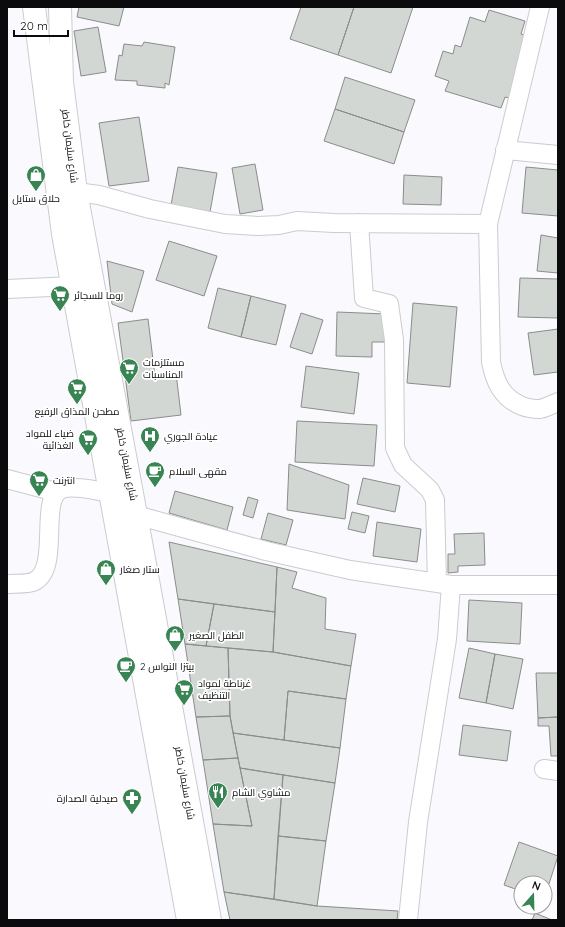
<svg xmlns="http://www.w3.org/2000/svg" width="565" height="927" font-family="Quicksand,Cairo,sans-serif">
	<rect width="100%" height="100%" fill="#faf9fd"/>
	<!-- building -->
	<path fill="#d3d7d4" stroke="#8a8d8b" d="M79,7H124L119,26L77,17Z
		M301,7H354L338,55L290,39Z
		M354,7H413L391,73L338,55Z
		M489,10L525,21L521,34L531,37L512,99L505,97L501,108L445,91L449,81L435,76L443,51L453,54L455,45L461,47L470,17L485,22Z
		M98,27L106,72L81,76L74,31Z
		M144,42L175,47L169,85L165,83V88L137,85V81L115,80L119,55L122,56L124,44L142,46Z
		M345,77L415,100L404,132L335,109Z
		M335,109L404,132L394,164L324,141Z
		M139,117L149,181L109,186L99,123Z
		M255,164L263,210L240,214L232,168Z
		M178,167L217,173L210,212L171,205Z
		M526,167L558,170V216L522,213Z
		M404,175L442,177L441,205L403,204Z
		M541,235L558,238V273L537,271Z
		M169,241L217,256L204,296L156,280Z
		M107,261L144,271L132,312L112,304Z
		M520,278L558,279V318L518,317Z
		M218,288L251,296L241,337L208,328Z
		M251,296L286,305L276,345L241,337Z
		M413,303L457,307L450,387L407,383Z
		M337,312L386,314L385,342H372V357L336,356Z
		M301,313L323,320L312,354L290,347Z
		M148,319L155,376L176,373L181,415L131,421L118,323Z
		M558,329V372L534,375L528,333Z
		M306,366L359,373L354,414L301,407Z
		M297,421L377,425L374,466L295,462Z
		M289,464L349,485L345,519L287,510Z
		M363,478L400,486L395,512L357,504Z
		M175,491L233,507L227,530L169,513Z
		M248,497L258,500L253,518L243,515Z
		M352,512L369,516L365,533L348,529Z
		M268,513L293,520L286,545L261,539Z
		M377,522L421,529L417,562L373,556Z
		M484,533L485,565L458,566V572L448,573V554H455L454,534Z
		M169,542L277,567L275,612L178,599Z
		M277,567L297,572L292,588L326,598L325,629L356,634L351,666L273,652Z
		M178,599L214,604L206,646L185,644Z
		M469,600L522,603L520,644L467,641Z
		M214,604L275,612L273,652L206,646Z
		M185,644L228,648L230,716L196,717Z
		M228,648L273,652L351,666L346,699L288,691L284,740L233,733L230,716Z
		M469,648L495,654L486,703L459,698Z
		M495,654L523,659L513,709L486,703Z
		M536,673H558V717L538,718Z
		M288,691L346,699L340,748L284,740Z
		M230,716L238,758L203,760L196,717Z
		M558,717V756H551L549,726H538V718Z
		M463,725L511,731L507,761L459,755Z
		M233,733L340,748L335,783L240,768Z
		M238,758L252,826L213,824L203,760Z
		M240,768L283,775L274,899L224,892L213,824L252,826Z
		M283,775L335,783L326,841L278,836Z
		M278,836L326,841L317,906L274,899Z
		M519,842L558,856L545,896V883H521V891L504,885Z
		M224,892L317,906L398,911L397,920H230Z
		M535,913L552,920H532Z"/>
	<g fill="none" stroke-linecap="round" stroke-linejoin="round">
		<!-- minor casing -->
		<g stroke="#cccbcf" stroke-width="20">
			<path id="minor" d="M540,7L488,224L491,362C495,382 502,398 522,406C527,408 534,409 540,409C546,408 553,404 558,402
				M505,150L558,155
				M76,192L99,195L150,209L225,224L258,226L279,225L297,221L334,223L488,224
				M359,223L364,298L389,304L394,340L395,448L403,465L430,490L435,500L437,583
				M7,289L73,286L86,284
				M7,479L56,492
				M136,515L266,551L350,570L451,585H558
				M7,584C15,583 28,585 35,581C62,566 36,492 65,488C80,486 97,491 112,493
				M544,769L558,771
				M408,920L418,822L447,639L451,585"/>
		</g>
		<!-- secondary casing -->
		<g stroke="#cccbcf" stroke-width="24">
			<path id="secondary" d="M34,7L63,234L188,920
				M60,7L62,82L76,192L136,515L210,920"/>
		</g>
		<!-- minor -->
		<use href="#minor" stroke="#fff" stroke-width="18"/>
		<!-- secondary -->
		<use href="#secondary" stroke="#fff" stroke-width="22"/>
	</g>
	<!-- icons -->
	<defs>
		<g id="shop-pin" transform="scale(1)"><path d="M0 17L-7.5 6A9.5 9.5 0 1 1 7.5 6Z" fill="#388453" stroke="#fff"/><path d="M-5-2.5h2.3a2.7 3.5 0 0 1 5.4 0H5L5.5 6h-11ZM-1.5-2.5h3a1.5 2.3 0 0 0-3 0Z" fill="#fff"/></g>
		<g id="supermarket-pin" transform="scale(1)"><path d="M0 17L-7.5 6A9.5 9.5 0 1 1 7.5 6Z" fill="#388453" stroke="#fff"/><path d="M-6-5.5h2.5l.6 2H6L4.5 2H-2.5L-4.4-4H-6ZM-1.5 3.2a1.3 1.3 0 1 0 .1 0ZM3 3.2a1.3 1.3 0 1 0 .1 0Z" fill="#fff"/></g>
		<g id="hospital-pin" transform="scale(1)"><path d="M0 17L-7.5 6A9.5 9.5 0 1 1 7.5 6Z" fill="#388453" stroke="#fff"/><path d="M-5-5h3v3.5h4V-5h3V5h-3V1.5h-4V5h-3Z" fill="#fff"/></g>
		<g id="cafe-pin" transform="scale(1)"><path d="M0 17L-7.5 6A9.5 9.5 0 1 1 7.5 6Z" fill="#388453" stroke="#fff"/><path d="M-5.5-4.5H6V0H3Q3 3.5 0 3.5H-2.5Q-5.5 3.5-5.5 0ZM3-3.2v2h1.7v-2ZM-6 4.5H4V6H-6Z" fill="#fff"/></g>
		<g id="restaurant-pin" transform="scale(1)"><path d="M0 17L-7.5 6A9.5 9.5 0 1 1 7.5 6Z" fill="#388453" stroke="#fff"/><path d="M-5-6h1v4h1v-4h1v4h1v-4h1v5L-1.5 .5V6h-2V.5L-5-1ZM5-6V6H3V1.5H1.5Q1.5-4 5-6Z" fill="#fff"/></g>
		<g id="pharmacy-pin" transform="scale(1)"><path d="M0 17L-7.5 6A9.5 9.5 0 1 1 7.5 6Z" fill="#388453" stroke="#fff"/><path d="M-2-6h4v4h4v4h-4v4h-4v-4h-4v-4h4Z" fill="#fff"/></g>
	</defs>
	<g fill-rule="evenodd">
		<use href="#shop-pin" x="36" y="175"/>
		<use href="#supermarket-pin" x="60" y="295"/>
		<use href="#supermarket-pin" x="129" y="368"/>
		<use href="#supermarket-pin" x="77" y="388"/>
		<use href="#hospital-pin" x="150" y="436"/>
		<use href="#supermarket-pin" x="88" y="439"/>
		<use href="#cafe-pin" x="155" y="471"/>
		<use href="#supermarket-pin" x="39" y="480"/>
		<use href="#shop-pin" x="106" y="569"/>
		<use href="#shop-pin" x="175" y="635"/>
		<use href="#cafe-pin" x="126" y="666"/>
		<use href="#supermarket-pin" x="184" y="689"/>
		<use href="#restaurant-pin" x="218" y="792"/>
		<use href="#pharmacy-pin" x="132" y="798"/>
	</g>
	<g text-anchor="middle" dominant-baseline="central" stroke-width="3.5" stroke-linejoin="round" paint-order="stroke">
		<!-- street labels -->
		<g font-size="10" fill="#0b0b0d" stroke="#fff">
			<text transform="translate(70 146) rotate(83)">شارع سليمان خاطر</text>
			<text transform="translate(127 464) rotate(79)">شارع سليمان خاطر</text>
			<text transform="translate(185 783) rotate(80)">شارع سليمان خاطر</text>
		</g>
		<!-- poi labels -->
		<g font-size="10" fill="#0b0b0d" stroke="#fff" text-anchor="start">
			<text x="36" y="198" text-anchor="middle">حلاق ستايل</text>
			<text x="74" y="295">روما للسجائر</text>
			<text x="143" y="362">مستلزمات<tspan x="143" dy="12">المناسبات</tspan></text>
			<text x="77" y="411" text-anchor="middle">مطحن المذاق الرفيع</text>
			<text x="74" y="433" text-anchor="end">ضياء للمواد<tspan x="74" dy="12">الغذائية</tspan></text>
			<text x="164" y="436">عيادة الجوري</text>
			<text x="169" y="471">مقهى السلام</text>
			<text x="53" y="480">انترنت</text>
			<text x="120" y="569">ستار صغار</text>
			<text x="189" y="635">الطفل الصغير</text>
			<text x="140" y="666">بيتزا النواس 2</text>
			<text x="198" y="683">غرناطة لمواد<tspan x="198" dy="12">التنظيف</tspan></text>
			<text x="232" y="792">مشاوي الشام</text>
			<text x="118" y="798" text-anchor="end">صيدلية الصدارة</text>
		</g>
	</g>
	<!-- border -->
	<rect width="565" height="927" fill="none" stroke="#0b0b0d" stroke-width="16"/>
	<!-- north arrow -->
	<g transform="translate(533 895) rotate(20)"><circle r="19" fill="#ffffff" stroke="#9d9d9e"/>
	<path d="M0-3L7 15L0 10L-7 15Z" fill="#388453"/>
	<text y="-6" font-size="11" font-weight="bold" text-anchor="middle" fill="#0b0b0d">N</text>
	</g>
	<!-- scale -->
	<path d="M14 30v6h54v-6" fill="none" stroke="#0b0b0d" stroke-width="2"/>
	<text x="20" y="30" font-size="12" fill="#0b0b0d" stroke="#ffffff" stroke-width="3" paint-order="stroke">20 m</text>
</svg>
